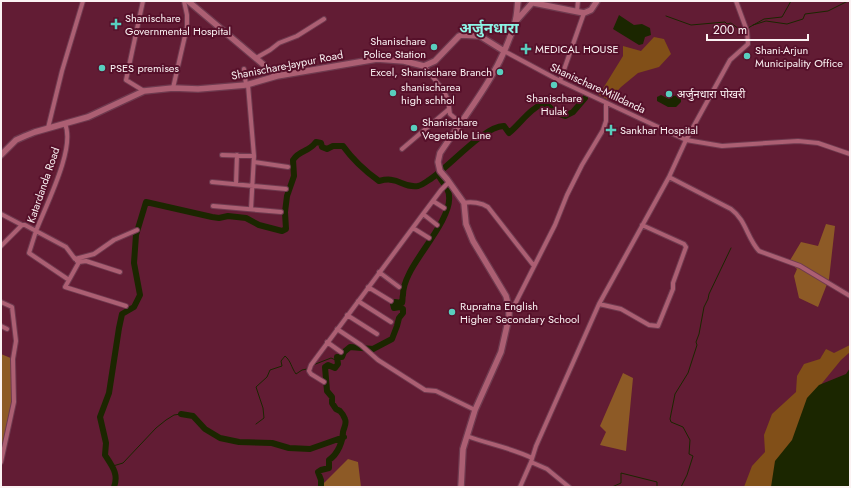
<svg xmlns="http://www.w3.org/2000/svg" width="851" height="488" font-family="Jost,'Noto Sans Devanagari',sans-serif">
	<rect width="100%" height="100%" fill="#621c34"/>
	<!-- green -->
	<path fill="#814f18" d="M654,37L664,39L671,54L659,67L638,73L621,87L609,100L599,95L623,56V46L641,51Z
		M850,345V352L841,360L814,393L776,487H744L752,466L765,452L764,435L772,414L796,392L797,376L804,364L820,359L826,349L834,353Z"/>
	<!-- forest -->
	<path fill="#8d5a26" d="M826,224L835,226L829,279L818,307L799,298L794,276L797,269L789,262L801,242L818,246Z
		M1,354L13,359L14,402L4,452L1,451Z
		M623,373L633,378L626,451L600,445L606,432L600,426Z
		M348,459L358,462L361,487H362H321L322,485Z"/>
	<!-- water -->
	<path fill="#1b2600" d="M619,15L634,25L642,24L650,28L651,35L645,37L643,44L639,45L613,29Z
		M661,95L669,99L673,96L679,95L681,97V102L676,107H668L657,101V97Z
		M850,368V487H771L775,461L792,440L807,398L819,385L846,374Z"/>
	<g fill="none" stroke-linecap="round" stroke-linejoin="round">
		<!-- stream -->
		<path stroke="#1b2600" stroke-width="1" d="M666,16L691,25L725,22L727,24L731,23L743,32L744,31
			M753,25L766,21L787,24L803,19L805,14L828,11L848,1
			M748,28L764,19L782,17L791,1
			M313,365L331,358L338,361
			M256,424L264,418L263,408L256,387L267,377L270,370L282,366L281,361L285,356C291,361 291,367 296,374L302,370L307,369
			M114,468L113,466L123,463L156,428L166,420L174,415L181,414
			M612,487L621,483V473L657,482V487
			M681,487L687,475L693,456L689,454L690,440L683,427L671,422L670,419L675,394L688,373L697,345L696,342L699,334L704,307L708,299L709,294L731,248"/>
		<!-- river -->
		<path stroke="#1b2600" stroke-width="6" d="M181,414L193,416L205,429L220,438L239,442L272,443L289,448L310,449L344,437
			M114,487C119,474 112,466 105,455L106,443L100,417L109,393L119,328L122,314L134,307L140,295L134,263L136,235L146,202L212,217L219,218L228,216L246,218L259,225L282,231L286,229L285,212L287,196L294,176L293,160C300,149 308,153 316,142L321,143L322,147L327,149L333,146H343C353,160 365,171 379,181C383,180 388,179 392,180C401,181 406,188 418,186C422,185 426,182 429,180C447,169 485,125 504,126L509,133C521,123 530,108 545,103L556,113L565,116L573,112L585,98
			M321,487V480L318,472L321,470L329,468V460C338,454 343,441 343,432C344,427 347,424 345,419C344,416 342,413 340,411L336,409L332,403V397L327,391L325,367L328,365L335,368L338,364L337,357H342L344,352L350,347L373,349L392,339L397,326L399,318L403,313V309L400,307L394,308L393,304L395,302L402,303C403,300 402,298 403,295C403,288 406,280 409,274C418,254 452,217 449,196C449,187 441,182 438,174"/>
		<!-- street casing -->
		<g stroke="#6f3a4f" stroke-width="6">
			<path id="street" d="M143,1L126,80L144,91
				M577,11L578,1
				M504,51L560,81L686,140L722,146L798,141L818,143L850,154
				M256,58L270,50L279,43L297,36L324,19
				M424,66L444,91L448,100L450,114L461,123
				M244,69L246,85
				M560,81L584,13
				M248,85L254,156L251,209
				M173,88L187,27V15L184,1
				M48,128L62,71L83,1
				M402,149L449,109
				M222,155L254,156
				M254,162L288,167
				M669,177L731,209C746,220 747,238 759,251L800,266L850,296
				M212,182L286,189
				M236,184L237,155
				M433,201L444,208
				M464,203C471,201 482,203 488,207L534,266
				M213,206L281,212
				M1,214L22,225
				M423,214L437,225
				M413,228L429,238
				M1,246L22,225H25L36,231C45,207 76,148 65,124
				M79,262L86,261L120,272
				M379,272L399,287
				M69,280L79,262L77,261
				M368,287L391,301
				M358,301L391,322
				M1,302L12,307L16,341L13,359L14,402L1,462
				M599,304L621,309L649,325L658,326L673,289V283L686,247L684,244L642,225
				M126,306L65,287L69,280L29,253L36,231L66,247L75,259L94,254L114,240L137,230
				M509,308L514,306L555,225L567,195L582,165L603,130L606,121V103
				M347,315L377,334
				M1,326L7,329
				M337,329L361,345L378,360L425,390L436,391L475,410
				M327,342L341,352
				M324,382L311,374L309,371L311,365L423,214L441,190L449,182
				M467,436C488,444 512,448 532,458
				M531,462L547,469L569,487
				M520,487L531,462L536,446L599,304L669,177L686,140L730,60L748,44L747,31L736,1"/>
		</g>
		<!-- secondary casing -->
		<g stroke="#6f3a4f" stroke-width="8">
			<path id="secondary" d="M188,1L277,76
				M516,21L532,3H534L584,13L591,10L597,1
				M1,155L16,140L25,136L35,132L88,117L144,91L173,88L198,89L246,85L277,76L377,59L404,61L424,66L435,61L459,36L462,35L480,36L504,51
				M461,487L463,449L475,410L501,352L509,317V308L506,296L473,241L466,224L464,203L447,179L440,171L438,162L440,153C468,111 501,72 515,22C517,16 517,8 518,1"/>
		</g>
		<!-- street -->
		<use href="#street" stroke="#ac5f73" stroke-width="4"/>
		<!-- secondary -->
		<use href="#secondary" stroke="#ac5f73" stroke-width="5.5"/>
	</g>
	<!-- markers -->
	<g fill="#59cebe" stroke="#56102a" stroke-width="1.5">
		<path d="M114 18h4v4h4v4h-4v4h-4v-4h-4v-4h4z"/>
		<circle cx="434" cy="47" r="4"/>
		<path d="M524 43h4v4h4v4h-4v4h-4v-4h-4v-4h4z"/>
		<circle cx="747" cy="56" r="4"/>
		<circle cx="102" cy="68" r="4"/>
		<circle cx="500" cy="72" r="4"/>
		<circle cx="554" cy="85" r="4"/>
		<circle cx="393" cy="93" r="4"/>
		<circle cx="669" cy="94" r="4"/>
		<circle cx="414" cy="128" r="4"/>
		<path d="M609 124h4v4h4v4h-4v4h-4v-4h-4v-4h4z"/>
		<circle cx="452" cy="312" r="4"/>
	</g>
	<g text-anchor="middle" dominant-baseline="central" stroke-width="4" stroke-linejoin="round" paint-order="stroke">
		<!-- poi labels -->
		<g font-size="11" fill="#fbf2f3" stroke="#56102a" text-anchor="start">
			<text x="125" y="18">Shanischare<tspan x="125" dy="13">Governmental Hospital</tspan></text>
			<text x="426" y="41" text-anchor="end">Shanischare<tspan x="426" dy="13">Police Station</tspan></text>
			<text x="535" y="49">MEDICAL HOUSE</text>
			<text x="755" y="50">Shani-Arjun<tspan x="755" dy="13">Municipality Office</tspan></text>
			<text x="110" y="68">PSES premises</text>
			<text x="492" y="72" text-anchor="end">Excel, Shanischare Branch</text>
			<text x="401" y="87">shanischarea<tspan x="401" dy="13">high schhol</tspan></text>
			<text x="677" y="94">अर्जुनधारा पोखरी</text>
			<text x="554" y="98" text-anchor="middle">Shanischare<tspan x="554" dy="13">Hulak</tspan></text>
			<text x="422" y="122">Shanischare<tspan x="422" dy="13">Vegetable Line</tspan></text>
			<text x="620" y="130">Sankhar Hospital</text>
			<text x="460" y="306">Rupratna English<tspan x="460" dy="13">Higher Secondary School</tspan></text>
		</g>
		<!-- street labels -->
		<g font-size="11" fill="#fbf2f3" stroke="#56102a">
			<text transform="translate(287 65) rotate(-11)">Shanischare-Jaypur Road</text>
			<text transform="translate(598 88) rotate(25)">Shanischare-Milldanda</text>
			<text transform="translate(43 185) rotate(-71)">Katardanda Road</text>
		</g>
		<!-- district labels -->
		<g font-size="15" font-weight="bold" fill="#8df5e6" stroke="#56102a">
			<text x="489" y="28">अर्जुनधारा</text>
		</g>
	</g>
	<!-- border -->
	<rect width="851" height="488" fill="none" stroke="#fbf2f3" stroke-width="4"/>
	<!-- scale -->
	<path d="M707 34v6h101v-6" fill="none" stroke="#fbf2f3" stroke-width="2"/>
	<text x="713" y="34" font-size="12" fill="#fbf2f3" stroke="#56102a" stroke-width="3" paint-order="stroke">200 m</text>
</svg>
